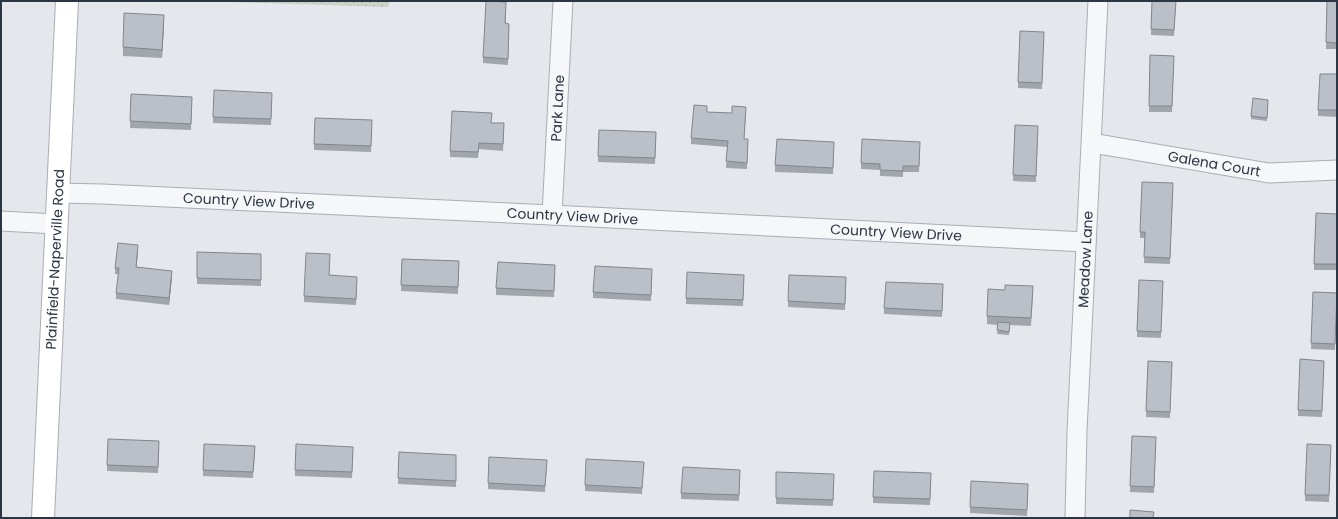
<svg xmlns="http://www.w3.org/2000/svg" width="1338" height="519" font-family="Poppins,sans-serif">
	<defs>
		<pattern id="park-dots" width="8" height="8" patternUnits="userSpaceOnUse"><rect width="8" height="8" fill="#c9d5c5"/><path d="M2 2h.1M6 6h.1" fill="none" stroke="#adb7aa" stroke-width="1.8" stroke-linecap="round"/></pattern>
	</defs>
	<rect width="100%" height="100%" fill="#e4e7eb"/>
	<!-- park -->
	<path fill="url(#park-dots)" d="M202,1H389V7Z"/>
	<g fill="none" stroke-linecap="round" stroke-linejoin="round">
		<!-- minor casing -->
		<g stroke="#a9aeb5" stroke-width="21">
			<g id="minor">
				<path id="s1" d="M1092,143L1269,173L1337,170"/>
				<path id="s2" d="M58,193L102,194L552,215L1086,242"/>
				<path id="s3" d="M552,215L563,1"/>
				<path d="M1,221L56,224"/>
				<path id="s4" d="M1075,518L1077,431L1098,1"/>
			</g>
		</g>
		<!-- secondary casing -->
		<g stroke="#a9aeb5" stroke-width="24">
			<g id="secondary">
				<path id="s5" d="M43,518L67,1"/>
			</g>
		</g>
		<!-- minor -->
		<use href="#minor" stroke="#f6f7f9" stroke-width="19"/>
		<!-- secondary -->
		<use href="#secondary" stroke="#fff" stroke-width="22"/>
	</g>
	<!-- wall -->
	<path fill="#a1a5ac" d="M1152,1H1176L1174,36L1151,35Z
		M1327,1H1337V49H1326Z
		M506,9V23L509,30L508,65L483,63V57Z
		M164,24L162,58L123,56V47Z
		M1044,32L1042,89L1018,88V82Z
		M1150,55L1174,56L1172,112H1149Z
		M1337,74V117L1318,116V110Z
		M131,94L192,97L191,130L130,128Z
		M272,99L271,125L213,123V117Z
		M1268,103L1267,121L1251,119V116Z
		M707,112L732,113H746L744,139L748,145L747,169L726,168L727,147L691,144V138Z
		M492,123L504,129L503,151L479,149L478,158L450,157V151Z
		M1015,125L1038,132L1036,182L1013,181Z
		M372,126L371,152L314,150V144Z
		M656,132L655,164L598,162V156Z
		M834,142L833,174L775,172V165Z
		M920,148L919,172H903V177L880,176V170L861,169V163Z
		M1173,189L1170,264L1144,263L1145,238H1140V232Z
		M1337,214V270H1314V264Z
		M138,251L136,267L172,277L169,305L116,299V293L119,274H115V268Z
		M197,252L261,254V286L197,284Z
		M402,259L459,261L458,294L401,291Z
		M330,260L329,275L357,283L356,305L304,302V296Z
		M555,265L554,297L496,295V288Z
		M652,275L651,301L593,298V292Z
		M744,275L743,306L686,304V298Z
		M846,277L845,310L788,307V301Z
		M1139,280L1163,281L1161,338L1137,337Z
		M943,291L942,317L884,314V308Z
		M1313,292L1337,293L1335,350L1311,349Z
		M1033,295L1031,326L1010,325L1009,335L997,334L998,325L987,324V316Z
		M1300,359L1324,361L1322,417L1298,416Z
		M1148,361L1172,362L1170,418L1146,417Z
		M1132,436L1156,437L1154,493L1130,492Z
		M1331,445L1329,502L1305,501V495Z
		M159,447L158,473L107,471V465Z
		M399,452L456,455V487L398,484Z
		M255,453L253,478L203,476V470Z
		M353,453L352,478L295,476V470Z
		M644,462L642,494L585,491V485Z
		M547,466L545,492L488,489V483Z
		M740,470L739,501L681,499V493Z
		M776,472L834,480L833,506L776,504Z
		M931,479L930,505L873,503V497Z
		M1028,490L1027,516L970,513V507Z"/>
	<!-- shaded-wall -->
	<path fill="#83868c" d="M164,15V24L162,58V50Z
		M138,245V251L136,273V267Z
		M172,271V277L169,305V298Z"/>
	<!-- building -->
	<path fill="#bbc0c8" stroke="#83868c" d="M486,1L506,2L505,23L509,24L508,59L483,57Z
		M1152,1H1176L1174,30L1151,29Z
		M1327,1H1337V43L1326,42Z
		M124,13L164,15L162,50L123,47Z
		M1020,31L1044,32L1042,83L1018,82Z
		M1150,55L1174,56L1172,106H1149Z
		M1320,74H1337V110H1318Z
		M214,90L272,93L271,119L213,117Z
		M131,94L192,97L191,124L130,121Z
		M1253,98L1268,100L1267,118L1251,116Z
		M694,105L707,106V112L732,113V106L746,107L744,139H748L747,163L726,161L728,141L691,138Z
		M452,111L492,113L491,123H504L503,144L479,143L478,152L450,151Z
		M315,118L372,120L371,146L314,144Z
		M1015,125L1038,126L1036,176L1013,175Z
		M599,130L656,132L655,158L598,156Z
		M777,139L834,142L833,168L775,165Z
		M862,139L920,142L919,166H903V171L880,170V164L861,163Z
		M1142,182L1173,183L1170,258L1144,257L1145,232H1140Z
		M1316,213L1337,214V264H1314Z
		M118,243L138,245L136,267L172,271L169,298L116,293L119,268H115Z
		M197,252L261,254V280L197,278Z
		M306,253L330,254L329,275L357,277L356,299L304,296Z
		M402,259L459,261L458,287L401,285Z
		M498,262L555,265L554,291L496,288Z
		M595,266L652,269L651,295L593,292Z
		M687,272L744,275L743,300L686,298Z
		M789,275L846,277L845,304L788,301Z
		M1139,280L1163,281L1161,332L1137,331Z
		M886,282L943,284L942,311L884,308Z
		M1005,285L1033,286L1031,318L987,316L988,289L1005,290Z
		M1313,292L1337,293L1335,344L1311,343Z
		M998,322L1010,323L1009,332L997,330Z
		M1300,359L1324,361L1322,411L1298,410Z
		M1148,361L1172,362L1170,412L1146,411Z
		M1132,436L1156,437L1154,487L1130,486Z
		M108,439L159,441L158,467L107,465Z
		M204,444L255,446L253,472L203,470Z
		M296,444L353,447L352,472L295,470Z
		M1307,444L1331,445L1329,495H1305Z
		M399,452L456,455V481L398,478Z
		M489,457L547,460L545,486L488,483Z
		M586,459L644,462L642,488L585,485Z
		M683,467L740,470L739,495L681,493Z
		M874,471L931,473L930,499L873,497Z
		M776,472L834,474L833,500L776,498Z
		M971,481L1028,484L1027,510L970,507Z
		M1130,510L1154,512L1153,518H1130Z"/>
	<g text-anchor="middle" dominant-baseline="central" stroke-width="3" stroke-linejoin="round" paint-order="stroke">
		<!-- street labels -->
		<g font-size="14" fill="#2b3543" stroke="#f3f6f8">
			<text stroke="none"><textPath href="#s3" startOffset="107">Park Lane</textPath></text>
			<text stroke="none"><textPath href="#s1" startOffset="124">Galena Court</textPath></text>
			<text stroke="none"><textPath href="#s2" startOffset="191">Country View Drive</textPath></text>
			<text stroke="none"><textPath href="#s2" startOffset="515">Country View Drive</textPath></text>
			<text stroke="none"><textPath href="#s2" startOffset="839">Country View Drive</textPath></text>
			<text stroke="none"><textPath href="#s5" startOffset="259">Plainfield-Naperville Road</textPath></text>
			<text stroke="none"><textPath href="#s4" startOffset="259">Meadow Lane</textPath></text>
		</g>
	</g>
	<!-- border -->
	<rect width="1338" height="519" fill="none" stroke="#2b3543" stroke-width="4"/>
</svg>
